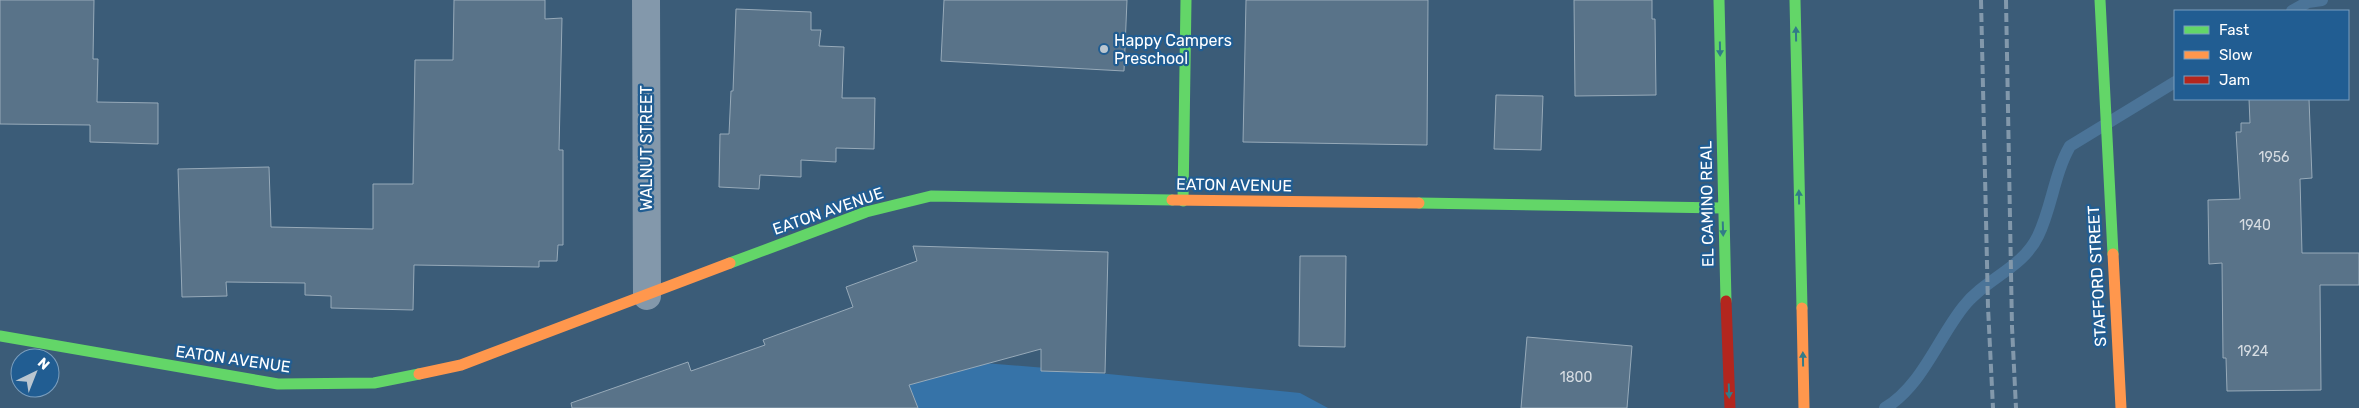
<svg xmlns="http://www.w3.org/2000/svg" width="2359" height="408" font-family="Rubik,sans-serif">
	<rect width="100%" height="100%" fill="#3b5c78"/>
	<!-- green -->
	<path fill="#3673a8" d="M823,350L1058,369L1300,393L1328,408H771Z"/>
	<g fill="none" stroke-linecap="round" stroke-linejoin="round">
		<!-- stream -->
		<path stroke="#4b7498" stroke-width="12" d="M2292,11L2308,2L2322,0
			M1885,408C1922,386 1938,338 1964,306C1985,279 2023,268 2038,236C2052,207 2054,174 2070,146L2175,82"/>
	</g>
	<!-- building -->
	<path fill="#597389" stroke="#97aab9" d="M0,0H94L93,59H98L97,102L158,103V144L90,142V125L0,124Z
		M454,0H545V19L562,18L559,150H563V245H558L557,261H539V267L414,265L413,310L331,308V296L305,295V283L226,282L227,296L182,297L178,169L269,167L271,227L373,229V184H413L415,60H453Z
		M944,0H1127L1124,71L941,61Z
		M1246,0H1428L1427,145L1243,142Z
		M1574,0H1652V19H1655L1656,95L1575,96Z
		M736,9L811,12V30H821L819,46L844,47L842,98H875L874,149L836,148V162L801,160V177L760,175L759,189L719,187L720,134H729L731,91H733Z
		M1496,95L1543,96L1541,150L1494,149Z
		M2249,99H2309L2312,178L2300,179L2302,253H2359V285H2320L2321,390L2227,391L2226,358H2223L2222,263L2209,264L2208,200L2240,199L2236,132H2241V123H2250Z
		M913,246L1108,252L1105,373L1041,371V349L909,385L918,408H572L571,403L688,362L691,371L765,345L763,340L853,307L846,287L917,261Z
		M1300,256H1346L1345,347L1299,346Z
		M1527,337L1632,346L1627,408H1521Z"/>
	<g fill="none" stroke-linecap="round" stroke-linejoin="round">
		<!-- street -->
		<path stroke="#8398ab" stroke-width="28" d="M646,0L647,296"/>
		<!-- fast -->
		<path stroke="#63d668" stroke-width="11" d="M1719,0L1726,301
			M1795,0L1802,308
			M2100,0L2113,254
			M1183,201L1186,0
			M1419,203L1722,208
			M730,263L866,212L931,196L1172,200
			M0,336L278,384L374,383L419,374"/>
		<!-- slow -->
		<path stroke="#ff974d" stroke-width="11" d="M1172,200L1419,203
			M2113,254L2121,408
			M1802,308L1804,408
			M419,374L461,365L730,263"/>
		<!-- jam -->
		<path stroke="#b3261e" stroke-width="11" d="M1726,301L1730,408"/>
		<!-- rail -->
		<path stroke="#8298ab" stroke-width="4" stroke-dasharray="9 4" stroke-linecap="butt" d="M1981,0L1988,307L1993,408
			M2006,0L2012,327L2016,408"/>
	</g>
	<!-- one-way arrows -->
	<defs><path id="oneway-solid" d="M-6-.8H1V-3.2L6.5 0L1 3.2V.8H-6Z" transform="scale(1.25)"/></defs>
	<g fill="#327b88">
		<use href="#oneway-solid" transform="translate(1796 34) rotate(-91)"/>
		<use href="#oneway-solid" transform="translate(1720 49) rotate(89)"/>
		<use href="#oneway-solid" transform="translate(1799 197) rotate(-91)"/>
		<use href="#oneway-solid" transform="translate(1723 229) rotate(88)"/>
		<use href="#oneway-solid" transform="translate(1803 359) rotate(-91)"/>
		<use href="#oneway-solid" transform="translate(1729 391) rotate(88)"/>
	</g>
	<!-- markers -->
	<circle fill="#bac6d0" stroke="#215d92" stroke-width="2" cx="1104" cy="49" r="5"/>
	<g text-anchor="middle" dominant-baseline="central" stroke-width="4.5" stroke-linejoin="round" paint-order="stroke">
		<!-- number labels -->
		<g font-size="14" fill="#d6dce2">
			<text x="2274" y="157">1956</text>
			<text x="2255" y="225">1940</text>
			<text x="2253" y="351">1924</text>
			<text x="1576" y="377">1800</text>
		</g>
		<!-- poi labels -->
		<g font-size="16" fill="#fff" stroke="#215d92" text-anchor="start">
			<text x="1114" y="40">Happy Campers<tspan x="1114" dy="18">Preschool</tspan></text>
		</g>
		<!-- street labels -->
		<g font-size="16" fill="#fff" stroke="#215d92">
			<text transform="translate(646 148) rotate(-90)">WALNUT STREET</text>
			<text transform="translate(1234 185) rotate(1)">EATON AVENUE</text>
			<text transform="translate(1707 204) rotate(-91)">EL CAMINO REAL</text>
			<text transform="translate(828 211) rotate(-19)">EATON AVENUE</text>
			<text transform="translate(2097 276) rotate(-93)">STAFFORD STREET</text>
			<text transform="translate(233 359) rotate(8)">EATON AVENUE</text>
		</g>
	</g>
	<!-- legend -->
	<rect x="2174" y="10" width="175" height="90" fill="#215d92" stroke="#7a9ebe"/>
	<rect x="2184" y="26" width="25" height="8" fill="#63d668" stroke="#7a9ebe"/>
	<text x="2219" y="35" font-size="15" fill="#ffffff">Fast</text>
	<rect x="2184" y="51" width="25" height="8" fill="#ff974d" stroke="#7a9ebe"/>
	<text x="2219" y="60" font-size="15" fill="#ffffff">Slow</text>
	<rect x="2184" y="76" width="25" height="8" fill="#b3261e" stroke="#7a9ebe"/>
	<text x="2219" y="85" font-size="15" fill="#ffffff">Jam</text>
	<!-- north arrow -->
	<g transform="translate(35 373) rotate(43)"><circle r="24" fill="#215d92" stroke="#7a9ebe"/>
	<path d="M0-4L9 19L0 12L-9 19Z" fill="#bac6d0"/>
	<text y="-8" font-size="14" font-weight="bold" text-anchor="middle" fill="#ffffff">N</text>
	</g>
</svg>
